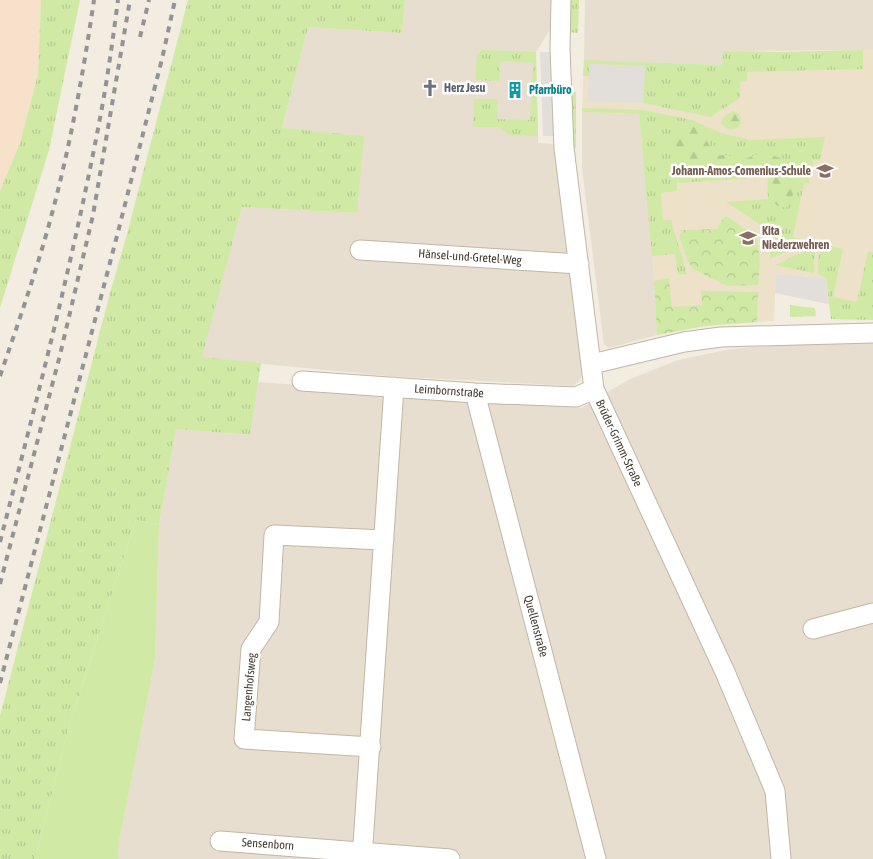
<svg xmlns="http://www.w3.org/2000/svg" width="873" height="859" font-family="'Asap Condensed',sans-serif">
	<defs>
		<pattern id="grass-tufts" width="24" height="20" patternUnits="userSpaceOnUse" patternTransform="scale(1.25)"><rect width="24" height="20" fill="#d0eaa6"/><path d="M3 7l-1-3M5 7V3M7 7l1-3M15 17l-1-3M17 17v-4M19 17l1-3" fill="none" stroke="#b4ca8f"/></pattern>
		<pattern id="forest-firs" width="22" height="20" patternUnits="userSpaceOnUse" patternTransform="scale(1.25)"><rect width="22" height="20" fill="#d0eaa6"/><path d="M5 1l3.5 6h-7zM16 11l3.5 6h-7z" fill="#b4ca8f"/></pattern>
		<pattern id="park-crowns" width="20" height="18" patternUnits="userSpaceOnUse" patternTransform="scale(1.25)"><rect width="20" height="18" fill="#d0eaa6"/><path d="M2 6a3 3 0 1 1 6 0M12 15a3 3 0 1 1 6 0" fill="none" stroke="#b4ca8f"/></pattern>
	</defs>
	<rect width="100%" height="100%" fill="#f2ece1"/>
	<!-- residential -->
	<path fill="#e7decf" d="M405,0H551L550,30L536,52L538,143L554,144L566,249L584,371L580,380L573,386L388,376L201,358L242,207L356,213L315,133L282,129L308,27L402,33Z
		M585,0H873V50L723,51L722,65L584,60Z
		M582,112L639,114L652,246L657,335L609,348L604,344L582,168Z
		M873,343V859H118L119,842L155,660L159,525L176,429L249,435L257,382L382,391L490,402L581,408L628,380L678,360L731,349L787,344Z"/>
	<!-- commercial -->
	<path fill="#f7e1ca" d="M0,0H41L38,74L20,143L0,191Z"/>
	<!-- education -->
	<path fill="#ede1ca" d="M873,50V320L828,304L826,278L776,274L774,321L704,326L657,335L652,246L639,114L582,112L584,60L722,65L723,51L782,52Z"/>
	<!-- grass -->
	<path fill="url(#grass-tufts)" d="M41,0H80L49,150L0,308V191L20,143L38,74Z
		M188,0H405L402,33L308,27L282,128L364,136L357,213L242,207L202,357L261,363L250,435L176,429L159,525L136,520L70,723L35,859H0V716L110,293L127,234Z
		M569,0H579L578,33L569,32Z
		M482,50L536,52L538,136L509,135L499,127H473L474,99H498L497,119L530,120L533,63L500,61L499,81L475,80L477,55Z
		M863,50V69L747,72V81L740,82V98L710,117L643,103L645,67L590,64L589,76H583L584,60L722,65L723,51L782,52Z
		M567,91L576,92V148L573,147Z
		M582,108L643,110L692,120L721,133L751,140L825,137L820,161L813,160L809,183H804L793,237L811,241L770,259L768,230L726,202L768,199L767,177L677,183V191L661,193L663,220H671L687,274L678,275L675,254L652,256L639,114L582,112Z
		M823,244L843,249L833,297L857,302L868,251L873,252V320L831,319L826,278L818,274V259Z
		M815,246L814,273L775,265Z
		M790,305L813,308L815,309L816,316L790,317Z"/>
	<!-- forest -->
	<path fill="url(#forest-firs)" d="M733,111C743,114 742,121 738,128L729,130L721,124C722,117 727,113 733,111Z
		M677,123C684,124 692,125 698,127C707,132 707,147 712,156L726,155L745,159L761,153L789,160L797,165C800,180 794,195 786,208L778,206L769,199L772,184L768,176L759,168L746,172L734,166L714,171L694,169L684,171L677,168L673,162L679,152L674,141L672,128Z"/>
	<!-- park -->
	<path fill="url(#park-crowns)" d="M727,216L757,238L760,261L758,285L727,286L693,269L688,261L679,237L682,230L717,229L724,217Z
		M669,278L672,307L702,305L701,291L758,292L757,322L704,326L657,335L654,281Z"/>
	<!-- garden -->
	<path fill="#d0eaa6" d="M136,520L159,525L155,660L119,842L118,859H35L70,723Z"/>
	<!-- parking -->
	<path fill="#e2dfdb" d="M540,52H552L556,136H543Z
		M590,64L645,66L643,103L587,101Z
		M776,274L826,278L828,304L775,293Z"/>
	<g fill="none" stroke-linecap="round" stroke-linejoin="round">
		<!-- minor casing -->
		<g stroke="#c1b6a7" stroke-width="21">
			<path id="minor" d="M561,0L560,49L564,148L594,389L725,672L775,791L781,859
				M360,250L579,264
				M592,364L684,342L721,337L873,333
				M302,381L475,393L576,397L594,389
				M475,393L596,859
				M813,629L873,613
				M371,747L244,739L251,649L269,622L274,535L384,540
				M220,841L450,859
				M362,859L394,387"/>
		</g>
		<!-- minor -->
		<use href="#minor" stroke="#fff" stroke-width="19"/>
		<!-- rail -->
		<path stroke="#939393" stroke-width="4" stroke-dasharray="6 6" stroke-linecap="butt" d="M140,37L149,0
			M0,376C20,318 40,261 55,202C72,136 84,68 94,0
			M0,542C37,399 74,257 101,113C108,75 113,38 118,0
			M0,584L60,355L93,215L130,0
			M0,683L118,232L162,59L175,0"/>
	</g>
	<!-- icons -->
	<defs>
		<g id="church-bare" transform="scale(1.35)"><path d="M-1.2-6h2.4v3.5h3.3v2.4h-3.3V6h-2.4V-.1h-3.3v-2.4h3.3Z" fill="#6b7280" stroke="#fff" stroke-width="2.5" paint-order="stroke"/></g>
		<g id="building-bare" transform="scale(1.35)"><path d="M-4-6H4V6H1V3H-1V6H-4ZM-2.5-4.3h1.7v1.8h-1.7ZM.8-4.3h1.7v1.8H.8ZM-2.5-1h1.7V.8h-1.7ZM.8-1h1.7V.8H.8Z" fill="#0f9aa8" stroke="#fff" stroke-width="2.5" paint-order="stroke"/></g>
		<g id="school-bare" transform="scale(1.35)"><path d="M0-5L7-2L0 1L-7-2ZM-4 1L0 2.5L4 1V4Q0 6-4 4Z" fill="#8d6e63" stroke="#fff" stroke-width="2.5" paint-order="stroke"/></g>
	</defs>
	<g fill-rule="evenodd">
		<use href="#church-bare" x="430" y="88"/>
		<use href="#building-bare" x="515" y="90"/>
		<use href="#school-bare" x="825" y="171"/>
		<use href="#school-bare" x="748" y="238"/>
	</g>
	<g text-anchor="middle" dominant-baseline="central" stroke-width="5" stroke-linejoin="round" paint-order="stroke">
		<!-- worship labels -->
		<g font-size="12" font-weight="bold" fill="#5b616d" stroke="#fff" text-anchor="start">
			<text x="444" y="88">Herz Jesu</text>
		</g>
		<!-- culture labels -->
		<g font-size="12" font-weight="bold" fill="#0d838f" stroke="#fff" text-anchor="start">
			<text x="529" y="90">Pfarrbüro</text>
		</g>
		<!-- education labels -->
		<g font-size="12" font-weight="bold" fill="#785e54" stroke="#fff" text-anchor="end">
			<text x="811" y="171">Johann-Amos-Comenius-Schule</text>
			<text x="762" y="231" text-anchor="start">Kita<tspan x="762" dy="14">Niederzwehren</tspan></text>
		</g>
		<!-- street labels -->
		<g font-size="12" fill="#443c32" stroke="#fff">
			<text transform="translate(470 257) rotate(4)">Hänsel-und-Gretel-Weg</text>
			<text transform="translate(449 391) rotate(4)">Leimbornstraße</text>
			<text transform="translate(619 443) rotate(65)">Brüder-Grimm-Straße</text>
			<text transform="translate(536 626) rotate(75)">Quellenstraße</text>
			<text transform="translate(249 687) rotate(-85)">Langenhofsweg</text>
			<text transform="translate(268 844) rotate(4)">Sensenborn</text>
		</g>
	</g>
</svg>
